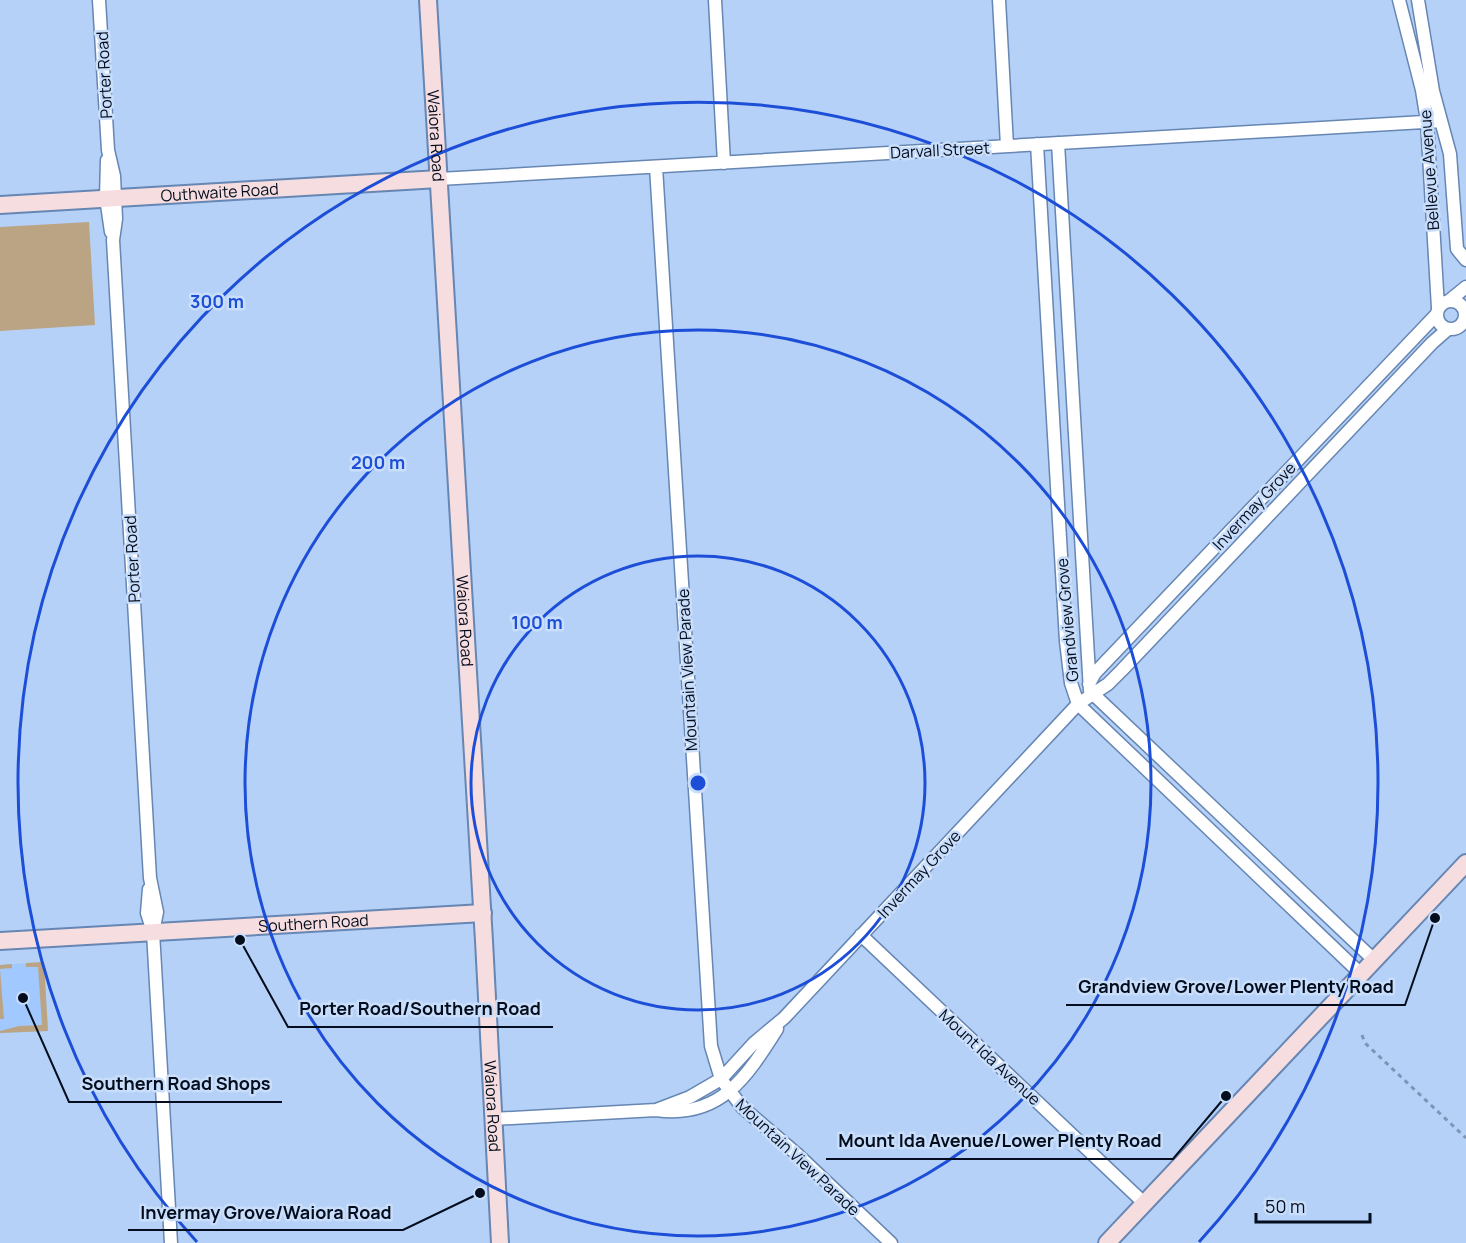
<svg xmlns="http://www.w3.org/2000/svg" width="1466" height="1243" font-family="Manrope,sans-serif">
	<rect width="100%" height="100%" fill="#b5d1f8"/>
	<!-- built -->
	<path fill="#a1c8ff" d="M44,962L48,1031L0,1033V965Z"/>
	<!-- green -->
	<path fill="#bba483" d="M89,222L95,325L0,331V227Z
		M44,962L48,1031L0,1033V1031L19,1026L42,1025L38,967H26V963Z
		M12,964V968L0,969L4,1019H0V965Z"/>
	<g fill="none" stroke-linecap="round" stroke-linejoin="round">
		<!-- street casing -->
		<g stroke="#6686b3" stroke-width="15">
			<path id="street" d="M99,0L108,150L114,176L115,197L116,219L113,240L150,878L157,912L153,932
				M715,0L724,163
				M999,0L1007,146
				M1399,0L1422,90L1427,121L1438,308
				M1418,0L1433,91L1450,154L1457,249L1466,260
				M1058,143L1090,691L1374,960
				M1037,144L1066,641L1071,683L1078,704L1361,974
				M107,160L106,198L111,232
				M656,167L711,1046L721,1079L742,1107L798,1155L891,1243
				M439,179L1441,121
				M1450,300L1466,287
				M1437 315a14 14 0 1 1 28 0a14 14 0 1 1-28 0Z
				M1089,684L1095,673L1436,315
				M149,889L147,913L153,932L171,1243
				M861,935L1144,1203
				M656,1110L690,1097L721,1079L754,1043L784,1018L1078,704L1108,684L1122,670L1432,343L1448,329
				M493,1119L656,1110C720,1119 746,1078 777,1029"/>
		</g>
		<!-- secondary casing -->
		<g stroke="#6686b3" stroke-width="20">
			<g id="secondary">
				<path id="s1" d="M428,0L484,941L500,1243"/>
				<path id="s2" d="M0,205L439,179"/>
				<path id="s3" d="M0,941L483,913"/>
				<path d="M1107,1243L1466,863"/>
			</g>
		</g>
		<!-- path -->
		<path stroke="#7e94b4" stroke-width="3" stroke-dasharray="4.5 4.5" stroke-linecap="butt" d="M1362,1035L1365,1043L1466,1138"/>
		<!-- street -->
		<use href="#street" stroke="#fff" stroke-width="12"/>
		<!-- secondary -->
		<use href="#secondary" stroke="#f6dddf" stroke-width="16"/>
	</g>
	<!-- distance rings -->
	<g fill="none" stroke="#1d4ed8" stroke-width="3">
		<circle cx="698" cy="783" r="227"/>
		<circle cx="698" cy="783" r="453"/>
		<path d="M197 1242A680 680 0 1 1 1199 1242"/>
	</g>
	<g text-anchor="middle" dominant-baseline="central" stroke-width="5" stroke-linejoin="round" paint-order="stroke">
		<!-- street labels -->
		<g font-size="16" fill="#030d1d" stroke="#c9defb">
			<text transform="translate(104 75) rotate(-93)">Porter Road</text>
			<text stroke="none"><textPath href="#s1" startOffset="136">Waiora Road</textPath></text>
			<text transform="translate(940 150) rotate(-3)">Darvall Street</text>
			<text transform="translate(1429 170) rotate(-94)">Bellevue Avenue</text>
			<text stroke="none"><textPath href="#s2" startOffset="220">Outhwaite Road</textPath></text>
			<text transform="translate(1254 506) rotate(-47)">Invermay Grove</text>
			<text transform="translate(132 559) rotate(-93)">Porter Road</text>
			<text transform="translate(1067 620) rotate(-95)">Grandview Grove</text>
			<text stroke="none"><textPath href="#s1" startOffset="622">Waiora Road</textPath></text>
			<text transform="translate(687 670) rotate(-93)">Mountain View Parade</text>
			<text transform="translate(919 874) rotate(-47)">Invermay Grove</text>
			<text stroke="none"><textPath href="#s3" startOffset="314">Southern Road</textPath></text>
			<text transform="translate(990 1057) rotate(43)">Mount Ida Avenue</text>
			<text stroke="none"><textPath href="#s1" startOffset="1108">Waiora Road</textPath></text>
			<text transform="translate(798 1157) rotate(43)">Mountain View Parade</text>
		</g>
	</g>
	<circle cx="698" cy="783" r="9" fill="#1d4ed8" stroke="#c9defb" stroke-width="3"/>
	<g font-size="18" text-anchor="middle" font-weight="bold" fill="#1d4ed8" stroke="#c9defb" stroke-width="5" stroke-linejoin="round" paint-order="stroke">
		<text x="217" y="308">300 m</text>
		<text x="378" y="469">200 m</text>
		<text x="537" y="629">100 m</text>
	</g>
	<!-- callouts -->
	<path fill="none" stroke="#030d1d" stroke-width="2" d="M1435 918L1405 1005H1066M240 940L288 1027H553M23 998L69 1102H282M1226 1096L1173 1159H826M480 1193L403 1230H128"/>
	<g fill="#030d1d" stroke="#c9defb" stroke-width="2">
		<circle cx="1435" cy="918" r="6"/>
		<circle cx="240" cy="940" r="6"/>
		<circle cx="23" cy="998" r="6"/>
		<circle cx="1226" cy="1096" r="6"/>
		<circle cx="480" cy="1193" r="6"/>
	</g>
	<g font-size="18" text-anchor="middle" font-weight="bold" fill="#030d1d" stroke="#c9defb" stroke-width="5" stroke-linejoin="round" paint-order="stroke">
		<text x="1236" y="993">Grandview Grove/Lower Plenty Road</text>
		<text x="420" y="1015">Porter Road/Southern Road</text>
		<text x="176" y="1090">Southern Road Shops</text>
		<text x="1000" y="1147">Mount Ida Avenue/Lower Plenty Road</text>
		<text x="266" y="1219">Invermay Grove/Waiora Road</text>
	</g>
	<!-- scale -->
	<path d="M1256 1213v9h114v-9" fill="none" stroke="#030d1d" stroke-width="3"/>
	<text x="1265" y="1213" font-size="18" fill="#030d1d" stroke="#c9defb" stroke-width="4.5" paint-order="stroke">50 m</text>
</svg>
